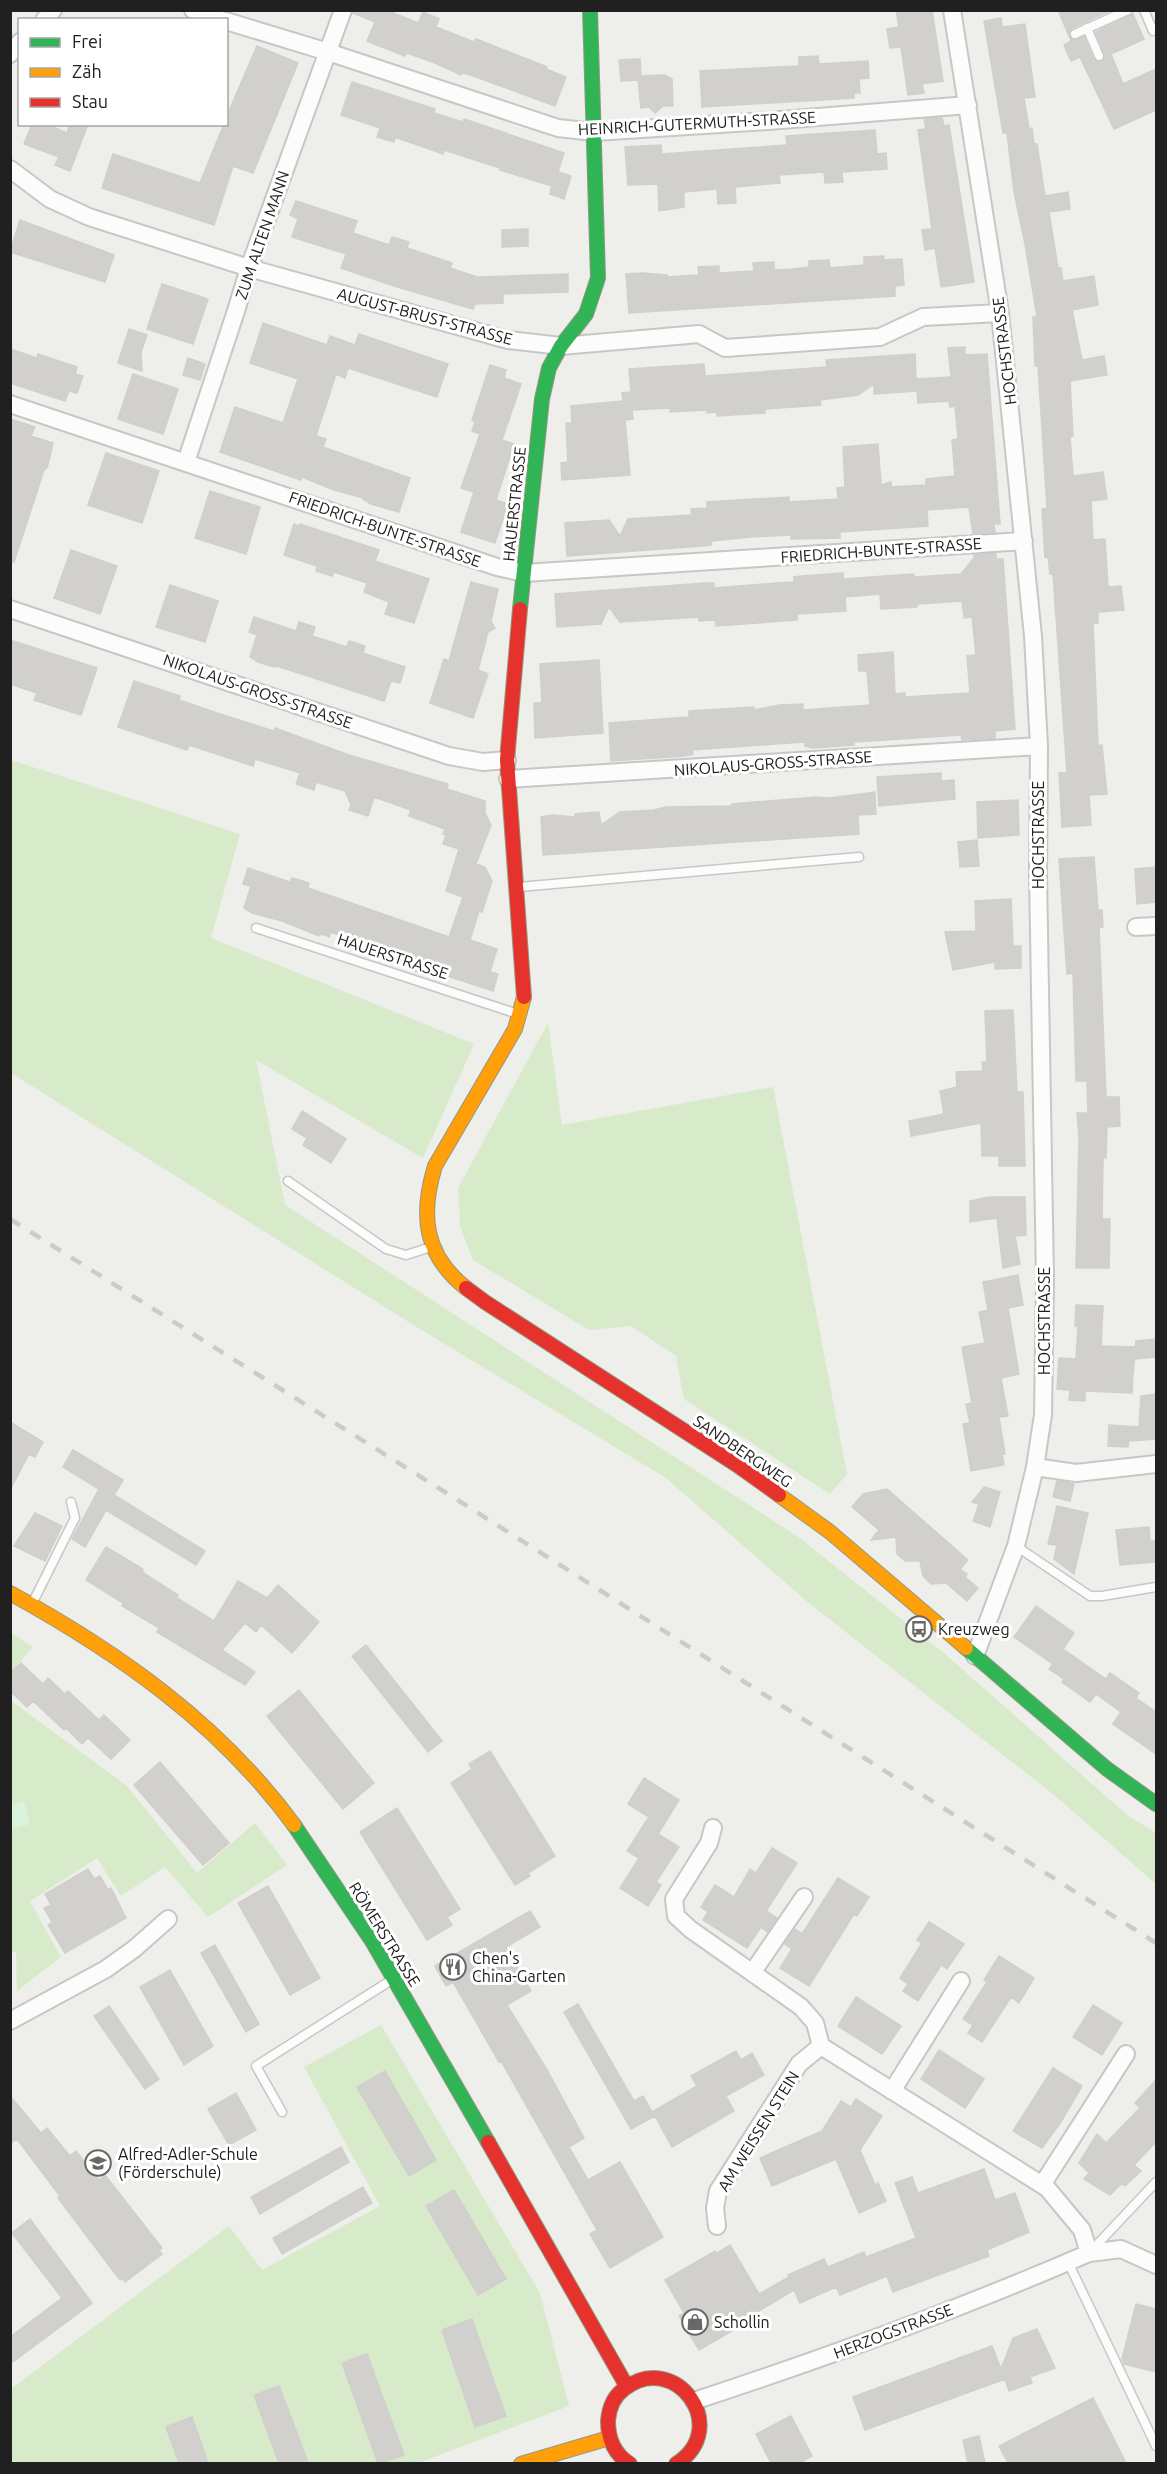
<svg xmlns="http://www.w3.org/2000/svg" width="1167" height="2474" font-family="Ubuntu,sans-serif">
	<rect width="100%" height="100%" fill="#eeeeea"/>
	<!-- grass -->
	<path fill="#d7eaca" d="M11,760L240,834L211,938L474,1044L423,1158L256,1060L285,1205L797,1536L945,1654L1127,1815L1156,1833V1884L1053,1794L810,1604L666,1478L420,1329L11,1073Z
		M548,1023L562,1125L773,1087L847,1474L830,1494L684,1399L676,1356L631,1326L589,1330L473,1260L460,1226L458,1188Z
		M11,1633L33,1647L11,1672Z
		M10,1700L127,1786L197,1873L255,1823L287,1865L208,1917L165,1867L121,1896L97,1858L30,1901L61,1957L17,1991L16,1952H10Z
		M381,2025L540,2293L569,2406L418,2463L11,2464V2389L229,2226L262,2270L380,2206L304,2067Z"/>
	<!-- park -->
	<path fill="#d9f3dd" d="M24,1801L30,1824L11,1829V1805Z"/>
	<!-- building -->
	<path fill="#d1d0cc" stroke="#d1cfcb" stroke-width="1.5" d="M353,10H386L418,23L423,12L439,19L436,27L474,42L476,39L547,67L546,69L566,77L555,106L462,72L461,75L435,63L407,53L405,56L367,41L375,22L353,13Z
		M896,10H932L943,81L922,84L924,93L908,95L901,47L890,48L887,29L899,27Z
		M1058,10H1111L1072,28L1069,36Z
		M1133,14L1144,39L1111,54L1123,84L1156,69V110L1114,129L1080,57L1071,61L1064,45L1071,41L1070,37L1075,40L1084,37L1093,59L1098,62H1102L1105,54L1096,32Z
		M1001,18L1002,27L1025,24L1035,97L1024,98L1029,129L1032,128L1034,144H1037L1045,196L1068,192L1070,209L1049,212L1058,268H1061L1063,281L1094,276L1098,305L1072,310L1082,360L1104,356L1107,375L1070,381L1073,436L1070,437L1073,476L1103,472L1107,499L1091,501L1093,540L1105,539L1108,587L1121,586L1124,610L1098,612V623H1093L1098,746L1102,745L1107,794L1089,795L1091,825L1062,827L1059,773H1067L1053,574H1050L1048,556L1045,557L1042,509L1047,508L1038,366H1035L1033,317H1037L1025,244L1014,192L1007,133H1003L984,21Z
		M257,46L298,63L253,173L233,166L214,225L102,188L113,154L200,183L224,124H226V118Z
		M818,56L819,64L868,61L869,78L859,79L860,93H854V98L702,107L700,71L799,66V57Z
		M640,59L641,76L665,75L672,79L673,106H663L655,113L649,107L641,108L638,80L621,81L619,60Z
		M352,82L435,109L434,113L463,122L464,119L564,153L558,172L571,176L564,199L550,194L552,186L500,170V168L444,150L443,154L395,137L394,142L377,137L380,128L341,115Z
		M942,118L944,126L949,125L974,282L941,287L935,248L925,250L922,230L932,229L918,130L926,129L924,119Z
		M32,124H46L67,133L70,124H88L70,171L55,165L59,157L24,144Z
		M875,130L877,154L886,153L887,169L842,172L843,182L825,183L824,172L779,175L780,183L735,187L736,203L718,204L717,189L684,192V207L659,211L658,184L628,185L625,147L661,145L662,154L787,145L786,136Z
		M296,201L357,221L353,233L389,245L392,237L409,242L407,248L452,263L450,268L477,277L568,274V292L503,294V303L475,304L473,309L394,286L341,268L346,254L292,237L298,219L290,215Z
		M20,220L114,255L105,282L10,252Z
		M528,229V246L502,247V230Z
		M884,256V260L902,259L904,285L895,286V296L629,313L626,274L642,273L667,275V277L699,275L698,267L719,266V273L754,271L753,263L774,262V270L792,269L809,267V261L829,260L830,268L864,265V257Z
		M162,284L208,299L193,344L147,329Z
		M263,323L327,345L330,336L355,345L359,334L448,364L437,397L348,368L345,378L336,374L316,436L326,439L323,447L410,478L399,512L371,504L363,499L364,498L334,490L302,477L301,480L220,452L235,407L283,423L298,379L250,363Z
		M129,329L147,335L141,352L142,371L118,363Z
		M965,347V355L987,354L1000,524H994L995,532L973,534L969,507L927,510L928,526L840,532V538L791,539V535L751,537L711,541V545L703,546L567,556L565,523L609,520L620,536L628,519L692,515L691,509L707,508V502L789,497V502L838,499L837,488L845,487L843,447L878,444L881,485L891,482V487L926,485V479L955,476L952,440L958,439L955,406L950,407L949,401L918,403L917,391L874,394V384L858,395L820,400L821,405L765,409V413L717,416V412L707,413V410L670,412V408L632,410L633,419L625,420L630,475L562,480L561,463L568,462L566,423H572L571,406L623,401L622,393L631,392L629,369L704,364L705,376L827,367L826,360L915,354L916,379L951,377L948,348Z
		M10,349L37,358L38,354L77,367L75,374L83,376L77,393L69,391L65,401L10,383Z
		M188,358L205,364L200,380L183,375Z
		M490,365L506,370L504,378L521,384L502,440L514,444L496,500L508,504L495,543L461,532L474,492L461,488L480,434L472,431L475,422L472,420Z
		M133,374L178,389L163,434L118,419Z
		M10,419L35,427L31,436L53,443L47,468L44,470L14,562H10Z
		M106,453L159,471L142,523L88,505Z
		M210,491L260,507L246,554L195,538Z
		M294,524L299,526L300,524L379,550L375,561L429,579L414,623L385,614L389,602L364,592L367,583L334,572L332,576L316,571L317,566L284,555Z
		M71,550L117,566L100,614L54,598Z
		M996,553V559H1003L1015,729L995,731V738L962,740L961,735L854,742V745L813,748L805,746V742L789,743L692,750L693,754L685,756L611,761L609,723L689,717V711L754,707V710L779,705L803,704V710L870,705L867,671H859L858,655L893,652L895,694L905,693V697L970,693L967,656L976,655L972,617L964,618L962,601L917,604V607L881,609L880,594L845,597L846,611L797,614V620L716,626L715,620L699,621V617L620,622L609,607L601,624L557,627L555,594L706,583H714V588L778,583L794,582V577L802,576L843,573V579L913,574L915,577L961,574L974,558V555Z
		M471,582L498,589L491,622L495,628L488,632L478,670L488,674L473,718L430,703L444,659L449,661Z
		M170,585L218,601L205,642L156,627Z
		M254,617L296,631L299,622L315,627L312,636L347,647L349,641L365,646L363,653L405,667L400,683L391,681L384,701L277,666L274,667L258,662L250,657L257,635L249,632Z
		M10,640L97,668L81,715L34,700L37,693L10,684Z
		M599,660L603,733L535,738L534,703H542L540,664Z
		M134,681L180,696L179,700L217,713L274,731L275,728L349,755L448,784L447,789L485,801V813L491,825L476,864L485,867L492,881L482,912L479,911L470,940L497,949L490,972L498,974L493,991L426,969L419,973L409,969L403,956L381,949L368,955L357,952L351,939L331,932L329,937L322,934L319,936L282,921L252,913L244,908L251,886L243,884L248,868L290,882L292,878L309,883L308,888L449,937L463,897L446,891L459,849L443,844L446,835L443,834L445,829L409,816L411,810L374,797L368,816L349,810L351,805L345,791L316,782L314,790L296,784L300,773L255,759L253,766L189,745L187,750L118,727Z
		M941,773V781L954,780L955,799L879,806L877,777Z
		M875,792L876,814L858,815L859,834L543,855L541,817L553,815L575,817V814L599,812L601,825L620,812L654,810L666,807L732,806V804L816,797L830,798Z
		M1018,800L1019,835L978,838L977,802Z
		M977,840L979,866L960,867L958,842Z
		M1094,857L1098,910H1102L1103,927H1099L1106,1097H1119L1120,1126L1107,1127L1106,1158H1103L1102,1219H1110L1109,1268H1076L1079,1137L1077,1113H1088L1087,1081H1076L1073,973L1067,974L1059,859Z
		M1156,867V902L1137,904L1135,869Z
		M1011,899L1013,946H1021V968L995,969V962L953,970L945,932L976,931L975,901Z
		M1013,1010L1017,1092H1023L1025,1166H999V1156H982L981,1123L911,1136L909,1121L944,1114L940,1091L957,1087L956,1072L983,1071L982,1062H987L985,1011Z
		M302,1111L346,1139L331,1163L303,1145L307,1138L292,1129Z
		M989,1197H1025L1026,1235L1015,1236L1020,1264L1003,1268L997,1218L970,1222V1201Z
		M1018,1275L1023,1305L1008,1308L1019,1374L1001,1378L1008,1416L999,1417L1005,1454H1002L1004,1465L971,1471L963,1424L970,1423L966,1404L972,1403L962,1347L985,1343L979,1312L988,1310L983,1282Z
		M1076,1305L1103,1306L1101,1346L1135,1347L1136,1341L1156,1339V1357L1134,1359L1135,1351L1133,1375L1132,1393L1085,1391V1401L1069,1400L1070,1390L1057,1389L1059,1358L1076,1359L1078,1326H1075Z
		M1156,1394V1439L1129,1441L1128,1447L1108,1446L1109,1425L1139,1427L1141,1396Z
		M10,1422L43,1442L35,1457L29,1454L10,1490Z
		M73,1450L123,1480L114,1495L205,1551L196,1565L106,1510L85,1547L72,1539L99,1489L63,1467Z
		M1057,1481L1074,1484L1070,1501L1053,1497Z
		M984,1487L1000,1492L990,1527L973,1521L979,1504L972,1502Z
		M887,1489L968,1560L960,1569L967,1574L965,1577L978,1588L967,1601L946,1583L931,1584L923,1576L920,1561H905L897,1554L896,1537L871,1540L879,1530L852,1507L863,1494Z
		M1057,1506L1088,1513L1074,1574L1054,1559L1057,1545L1048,1544Z
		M35,1513L62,1526L45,1561L14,1546Z
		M1149,1527L1150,1541H1156V1562L1120,1565L1116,1530Z
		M106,1547L143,1569L142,1572L178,1595L177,1598L214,1621L238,1581L267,1598L278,1585L319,1622L292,1653L261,1625L256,1632L245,1623L222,1650L255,1672L245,1685L157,1632L159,1628L122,1606L123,1603L86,1580Z
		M1036,1606L1074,1633L1063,1649L1106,1679L1110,1673L1139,1693L1136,1698L1156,1712V1754L1113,1724L1121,1712L1096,1694L1090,1702L1062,1682L1064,1679L1049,1669L1053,1664L1014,1637Z
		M366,1645L442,1741L428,1752L352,1656Z
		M21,1663L43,1684L48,1678L65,1694L68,1691L99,1720L104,1715L130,1740L111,1759L88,1738L82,1744L66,1728L64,1730L33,1701L27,1707L10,1691V1673Z
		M299,1690L374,1783L343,1809L267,1716Z
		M490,1751L555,1856L528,1873L530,1876L515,1885L451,1783L472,1769L469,1764Z
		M160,1762L229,1843L203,1865L134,1785Z
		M644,1778L679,1800L658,1834L679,1847L656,1882L661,1885L648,1906L620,1888L639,1858L627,1851L649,1817L628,1804Z
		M397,1808L460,1909L447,1917L452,1925L427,1940L360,1832Z
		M772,1848L797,1863L766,1911L777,1918L767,1932L761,1927L747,1948L703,1920L708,1912L701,1907L715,1885L734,1897L750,1869L756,1873Z
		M88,1869L94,1879L100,1876L108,1890L111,1888L126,1918L65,1953L48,1925L52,1922L44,1908L51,1905L45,1894Z
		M838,1878L869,1897L857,1916L854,1914L809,1986L780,1968L792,1949L785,1944L795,1929L802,1934Z
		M268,1886L320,1978L290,1995L238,1903Z
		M530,1911L540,1927L506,1947L531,1991L507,2005L547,2070L584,2138L569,2147L588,2180L620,2162L663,2237L610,2268L590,2234L597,2230L501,2061L499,2062L453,1982L446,1986L435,1966Z
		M929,1922L964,1944L947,1969L941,1965L918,2001L903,1991L908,1984L900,1978L922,1943L917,1940Z
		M215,1945L259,2024L246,2032L201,1953Z
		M999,1956L1034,1978L1019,2003L1011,1997L982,2042L968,2033L973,2025L963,2019L987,1982L984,1980Z
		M170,1970L213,2046L184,2065L140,1987Z
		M856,1997L901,2026L882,2054L838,2026Z
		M578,2004L634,2101L643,2096L652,2112L697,2086L691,2076L736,2051L741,2060L752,2053L764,2075L726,2096L734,2111L672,2147L655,2116L631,2129L564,2012Z
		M1093,2005L1122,2023L1102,2055L1073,2037Z
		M109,2006L159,2079L145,2089L94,2016Z
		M939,2050L984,2079L965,2108L921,2079Z
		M1053,2068L1082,2086L1061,2122L1042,2148L1013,2131Z
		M385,2071L436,2160L409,2176L357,2087Z
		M1156,2080V2142L1134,2165L1141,2171L1125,2186L1122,2183L1110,2195L1084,2179L1089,2173L1079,2163L1097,2134L1106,2143L1140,2108L1135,2103Z
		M236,2093L256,2130L229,2145L208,2109Z
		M10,2096L41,2133L47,2128L70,2156L76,2151L99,2180L105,2175L162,2248L159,2250L162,2254L125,2282L123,2278L120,2280L58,2198L60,2196L17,2139L10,2143Z
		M856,2099L882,2116L860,2150L875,2185L878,2183L886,2201L859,2213L836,2159L772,2186L760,2158L822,2131L841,2101L851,2107Z
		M341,2147L349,2162L260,2214L251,2197Z
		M984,2169L995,2200L1015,2193L1029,2232L987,2250L989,2256L893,2292L887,2276L840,2295L836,2287L800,2303L794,2290L749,2317L751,2320L699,2350L679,2316L684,2313L665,2280L715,2251L716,2254L730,2245L759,2294L789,2277L788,2275L824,2259L828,2267L864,2252L866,2257L916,2238L895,2183L912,2177L918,2193Z
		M363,2187L372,2203L282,2254L273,2238Z
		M454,2190L506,2279L478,2295L426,2206Z
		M30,2219L92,2303L10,2364V2337L62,2298L12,2233Z
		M1136,2304L1156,2309V2372L1124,2364L1122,2359Z
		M472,2319L506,2416L475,2427L442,2330Z
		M1037,2329L1055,2368L1030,2377L1032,2383L1009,2391L1005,2379L865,2430L853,2397L992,2346L1001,2369L1013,2338Z
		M367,2354L404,2455L381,2463H378L342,2363Z
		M279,2386L298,2436L308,2463H279L254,2395Z
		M1093,2398L1126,2463H1008L999,2446Z
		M791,2416L812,2456L799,2463H771L756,2434Z
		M192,2417L208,2463H179L166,2427Z
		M979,2436L985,2463H968L963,2440Z"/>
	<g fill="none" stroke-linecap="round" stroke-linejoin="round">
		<!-- lane casing -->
		<g stroke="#c7c7c5" stroke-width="11">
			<path id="lane" d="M1144,10L1153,31
				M1087,28L1099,56
				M1075,34L1128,10
				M519,887L859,857
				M256,928L518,1014
				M288,1181L386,1249L406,1255L431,1247
				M1016,1546L1090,1596H1102L1156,1587
				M32,1604L75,1518L71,1502
				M282,2112L256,2066L393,1979
				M1091,2251L1156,2182
				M1068,2262L1156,2446"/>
		</g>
		<!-- street casing -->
		<g stroke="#c7c7c5" stroke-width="20">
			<path id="street" d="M193,10L222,20
				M952,10L1000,313L1033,636L1039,746L1038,875L1045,1279L1043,1415L1035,1467L1016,1546L975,1656
				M44,20L53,10
				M226,21L328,52L558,128L594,132L768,121L968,105
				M10,54L20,42
				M10,169L50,199L89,217L249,268L508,340L561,346L699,334L725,348L880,337L923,317L1000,313
				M10,404L497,567L524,573L1024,541
				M186,462L236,311L249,268L343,10
				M10,609L449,756L483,762L507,760
				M508,779L1039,746
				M1136,927L1156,926
				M1035,1467L1076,1473L1156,1464
				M713,1828L709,1843L674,1899L676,1916L690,1929L801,2007L815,2023L821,2046L1047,2188L1082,2230L1089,2253L1121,2249L1156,2265
				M752,1973L804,1897
				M10,2021L106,1969L134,1949L168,1919
				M892,2091L961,1981
				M1042,2185L1126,2054
				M717,2226L715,2208L718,2191L799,2064L821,2046
				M694,2401C828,2357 960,2309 1089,2253"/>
		</g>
		<!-- fast casing -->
		<g stroke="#939882" stroke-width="16">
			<path id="fast" d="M520,609L542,399L549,368L561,346L586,314L598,278L590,10
				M966,1648L1107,1769L1156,1804
				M294,1825L372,1941L488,2142"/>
		</g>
		<!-- slow casing -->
		<g stroke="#939882" stroke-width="16">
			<path id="slow" d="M466,1288C424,1255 420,1215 435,1166L515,1029L524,997
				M779,1495L830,1532L966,1648
				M10,1593C119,1653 219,1723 294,1825
				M521,2464L609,2438"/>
		</g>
		<!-- jam casing -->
		<g stroke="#939882" stroke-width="16">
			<path id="jam" d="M520,609L507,760L524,997
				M466,1288L485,1302L737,1465L779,1495
				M488,2142L626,2385
				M630,2464C614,2454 608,2439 608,2421C609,2408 613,2397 624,2389C675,2349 733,2428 676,2464"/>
		</g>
		<!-- lane -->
		<use href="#lane" stroke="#fcfcfc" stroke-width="8"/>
		<!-- street -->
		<use href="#street" stroke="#fcfcfc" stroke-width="16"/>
		<!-- fast -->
		<use href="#fast" stroke="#30b455" stroke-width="14"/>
		<!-- slow -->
		<use href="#slow" stroke="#ff9f0a" stroke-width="14"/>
		<!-- jam -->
		<use href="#jam" stroke="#e5322d" stroke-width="14"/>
		<!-- rail -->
		<path stroke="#cbcbcb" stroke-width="4.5" stroke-dasharray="12 12" stroke-linecap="butt" d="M10,1219L456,1499L1156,1943"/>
	</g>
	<!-- icons -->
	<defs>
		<g id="bus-ring" transform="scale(1.35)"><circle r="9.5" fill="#fff" stroke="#686867" stroke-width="1.5"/><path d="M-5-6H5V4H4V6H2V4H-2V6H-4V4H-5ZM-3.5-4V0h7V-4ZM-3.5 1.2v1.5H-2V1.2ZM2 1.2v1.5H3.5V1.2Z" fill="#686867"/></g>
		<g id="restaurant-ring" transform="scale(1.35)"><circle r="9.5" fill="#fff" stroke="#686867" stroke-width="1.5"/><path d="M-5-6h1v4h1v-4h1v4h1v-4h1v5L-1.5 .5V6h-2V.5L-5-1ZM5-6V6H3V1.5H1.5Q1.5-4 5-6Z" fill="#686867"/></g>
		<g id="school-ring" transform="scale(1.35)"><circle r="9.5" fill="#fff" stroke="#686867" stroke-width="1.5"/><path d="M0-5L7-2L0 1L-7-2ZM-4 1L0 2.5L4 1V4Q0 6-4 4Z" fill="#686867"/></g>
		<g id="shop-ring" transform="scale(1.35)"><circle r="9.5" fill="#fff" stroke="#686867" stroke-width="1.5"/><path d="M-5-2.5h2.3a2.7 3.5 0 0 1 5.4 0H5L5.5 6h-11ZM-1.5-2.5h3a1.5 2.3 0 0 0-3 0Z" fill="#686867"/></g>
	</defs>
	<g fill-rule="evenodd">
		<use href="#bus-ring" x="919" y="1629"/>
		<use href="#restaurant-ring" x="453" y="1967"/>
		<use href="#school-ring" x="98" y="2163"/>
		<use href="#shop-ring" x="695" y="2322"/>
	</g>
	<g text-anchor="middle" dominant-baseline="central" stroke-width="6" stroke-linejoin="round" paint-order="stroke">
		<!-- street labels -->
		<g font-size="16" fill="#202020" stroke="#fff">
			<text transform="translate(697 123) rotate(-3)">HEINRICH-GUTERMUTH-STRASSE</text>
			<text transform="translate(262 235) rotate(-71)">ZUM ALTEN MANN</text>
			<text transform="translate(425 316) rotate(15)">AUGUST-BRUST-STRASSE</text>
			<text transform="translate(1004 351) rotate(-97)">HOCHSTRASSE</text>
			<text transform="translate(514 504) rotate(-84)">HAUERSTRASSE</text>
			<text transform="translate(385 529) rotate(19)">FRIEDRICH-BUNTE-STRASSE</text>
			<text transform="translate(881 550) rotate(-4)">FRIEDRICH-BUNTE-STRASSE</text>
			<text transform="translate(258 691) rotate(19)">NIKOLAUS-GROSS-STRASSE</text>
			<text transform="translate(773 763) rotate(-4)">NIKOLAUS-GROSS-STRASSE</text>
			<text transform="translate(1038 835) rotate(-90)">HOCHSTRASSE</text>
			<text transform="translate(393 956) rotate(18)">HAUERSTRASSE</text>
			<text transform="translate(1044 1321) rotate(-90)">HOCHSTRASSE</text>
			<text transform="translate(743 1451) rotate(34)">SANDBERGWEG</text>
			<text transform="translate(385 1934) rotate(58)">RÖMERSTRASSE</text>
			<text transform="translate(758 2131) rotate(-58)">AM WEISSEN STEIN</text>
			<text transform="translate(893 2331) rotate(-21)">HERZOGSTRASSE</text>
		</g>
		<!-- poi labels -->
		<g font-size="16" fill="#202020" stroke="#fff" text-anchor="start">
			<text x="938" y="1629">Kreuzweg</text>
			<text x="472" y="1958">Chen's<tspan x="472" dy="18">China-Garten</tspan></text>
			<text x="118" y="2154">Alfred-Adler-Schule<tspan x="118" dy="18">(Förderschule)</tspan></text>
			<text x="714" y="2322">Schollin</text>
		</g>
	</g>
	<!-- border -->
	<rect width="1167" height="2474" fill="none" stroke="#202020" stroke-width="24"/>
	<!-- legend -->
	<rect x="18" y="18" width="210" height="108" fill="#ffffff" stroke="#a6a6a6" stroke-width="1.5"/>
	<rect x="30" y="38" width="30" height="9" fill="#30b455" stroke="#a6a6a6" stroke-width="1.5"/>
	<text x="72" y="48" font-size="18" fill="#202020">Frei</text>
	<rect x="30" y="68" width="30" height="9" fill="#ff9f0a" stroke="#a6a6a6" stroke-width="1.5"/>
	<text x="72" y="78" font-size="18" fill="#202020">Zäh</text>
	<rect x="30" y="98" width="30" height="9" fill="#e5322d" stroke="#a6a6a6" stroke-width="1.5"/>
	<text x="72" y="108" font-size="18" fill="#202020">Stau</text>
</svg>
